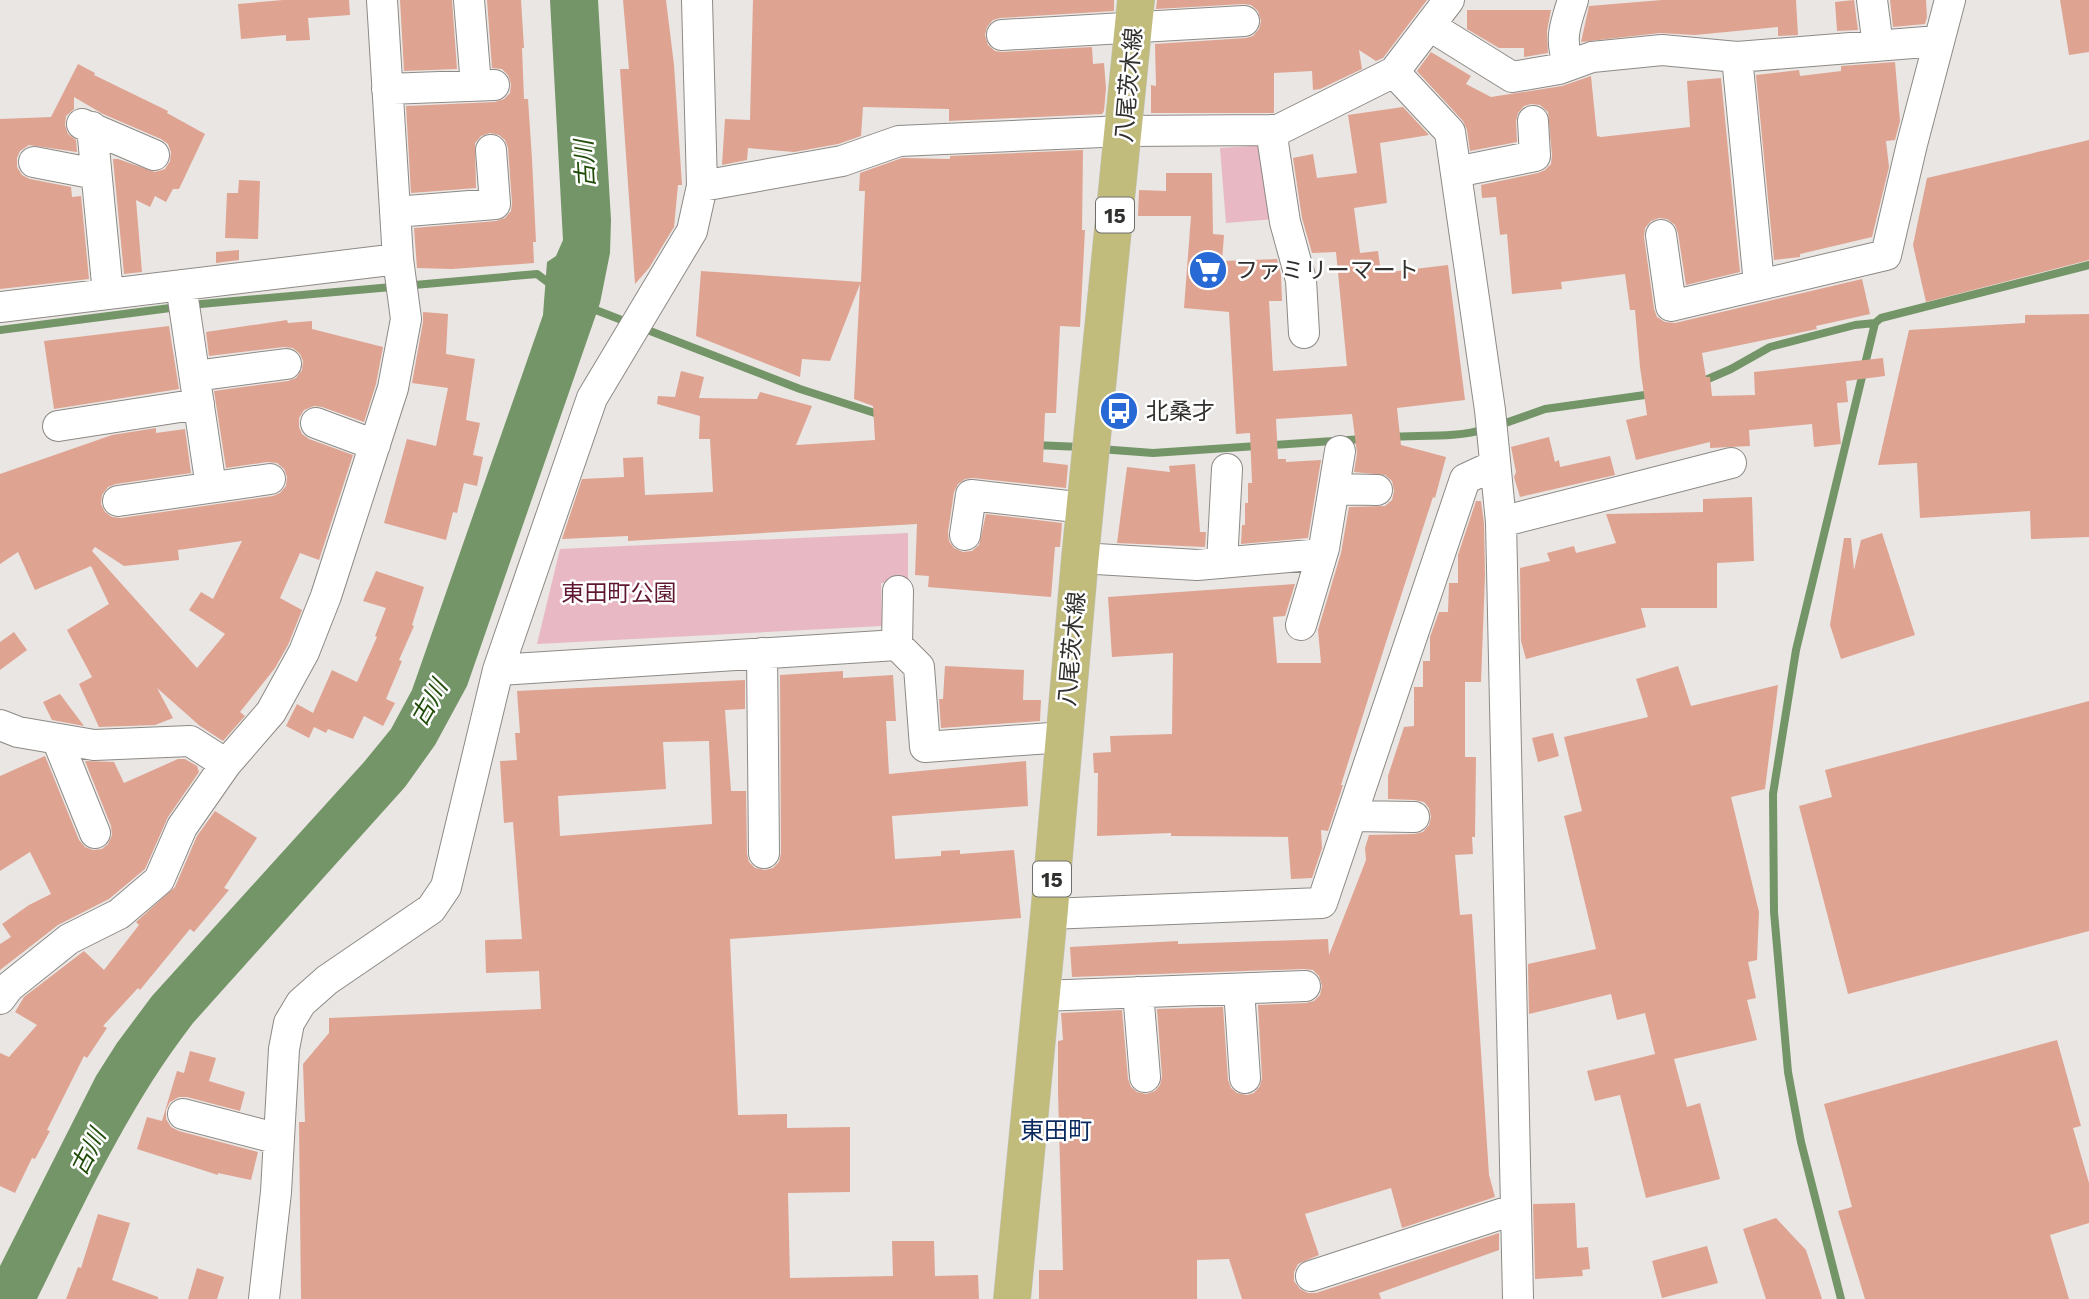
<svg xmlns="http://www.w3.org/2000/svg" width="2089" height="1299" font-family="'Work Sans','Noto Sans JP',sans-serif">
	<rect width="100%" height="100%" fill="#eae6e3"/>
	<!-- green -->
	<path fill="#e8b8c4" d="M1268,145L1274,219L1226,223L1220,148Z
		M908,533V583H881L882,626L537,644L560,549Z"/>
	<!-- water -->
	<path fill="#749568" d="M550,0H598L611,220L610,253L600,303L467,686L435,745L405,787L193,1023C128,1107 84,1204 37,1299H0V1266L96,1076L117,1043L152,996L364,762L391,729L412,690L543,315L547,262L556,256L563,240Z"/>
	<g fill="none" stroke-linecap="round" stroke-linejoin="round">
		<!-- stream -->
		<path stroke="#749568" stroke-width="8" d="M190,305L537,274L553,286
			M588,307L800,389L881,415
			M0,330L178,307
			M1701,382L1731,369L1770,347L1855,325L1875,323L1881,318L2089,265
			M1497,426L1545,409L1652,394
			M1390,437C1420,435 1458,438 1485,429
			M1034,445L1081,447
			M1100,449L1153,453L1363,439
			M1841,1299L1801,1142L1788,1072L1774,912L1773,794L1796,650L1875,323"/>
	</g>
	<!-- building -->
	<path fill="#dfa392" fill-rule="evenodd" d="M283,0H349L350,15L308,18L310,40L286,41V35L241,39L238,4Z
		M400,0H452L457,69L404,71Z
		M487,0H521L524,48H522L524,99H528L532,159L536,242H533L534,263L452,269L417,268L414,228L496,221L505,218L511,211L512,203L508,148L505,140L499,135L490,133L481,136L475,143L476,188L411,193L406,106L495,102L504,99L510,93L511,84L508,75L502,69L492,68Z
		M623,0H666L674,65L682,185H678L674,227L649,268L635,284L620,69H629Z
		M753,0H1114V11L1000,18L993,20L987,27L985,35L988,45L995,51L1002,52L1092,47L1093,64L1104,63L1106,88L1104,111L1102,114L949,121V109L863,107L861,136L838,144L794,152L748,148L747,160L722,165L725,119L750,120Z
		M1157,0H1427L1383,58L1376,61L1359,50L1362,69L1320,89L1313,90L1312,71L1274,73V113H1151V85L1156,86L1155,44L1246,38L1253,36L1259,29L1261,21L1258,11L1251,5L1244,4L1156,9Z
		M1662,0H1796L1798,35L1778,36V27L1695,35L1660,33L1581,42L1589,6Z
		M1854,0L1858,30L1837,31L1835,2Z
		M1890,0H1926L1927,17L1925,24L1893,27Z
		M2060,0H2089V52L2069,55Z
		M1467,10H1551L1547,31L1548,53L1524,57V48H1499L1467,29Z
		M1431,52L1471,76L1466,84L1491,97L1562,86L1591,76L1597,136L1601,137L1690,127L1687,81L1721,78L1740,272L1686,285L1678,233L1675,225L1667,219L1659,218L1651,221L1645,228L1644,237L1654,309L1657,317L1665,322L1675,323L1862,279L1870,314L1816,326L1817,329L1702,353L1706,377H1710L1712,396L1755,395L1754,372L1883,358L1885,376L1846,381L1848,402L1837,403L1841,444L1814,447L1812,424L1749,430L1750,446L1710,448V442L1636,460L1626,420L1647,415L1640,367L1635,310H1630L1625,274L1561,282L1562,289L1512,294L1507,234L1500,235L1496,197L1482,198L1481,185L1538,173L1545,170L1551,164L1552,155L1548,112L1540,105L1531,104L1524,106L1518,113L1516,121L1517,142L1470,151L1467,130L1463,121L1417,71Z
		M1895,62L1900,121L1895,140L1886,141L1889,167L1872,237L1800,254V257L1774,260L1756,75L1799,70L1800,76L1841,71V66Z
		M78,64L95,73L94,75L168,111L167,113L205,134L179,189H173L166,202L155,196L150,207L136,200L142,272L124,274L113,159H118L155,172L165,169L170,161L171,152L168,144L161,139L103,114L74,97V109L66,116L65,125L68,134L76,140L77,152L29,145L20,151L17,158V167L22,175L30,179L71,187L72,197L81,196L89,279L0,289V119L51,117Z
		M1403,107L1429,135L1380,143L1387,203L1354,208L1360,253L1378,251L1381,273L1448,265L1465,400L1397,408L1401,445L1446,457L1435,498L1433,497L1387,639L1341,785H1343L1328,831L1321,830L1322,848L1312,878L1291,879L1288,837L1171,836V833L1097,836L1098,773H1094L1093,753L1111,752L1110,736L1172,734L1173,653L1112,657L1108,597L1295,584L1285,616L1273,617L1277,663H1321L1318,630L1341,553L1349,507L1385,506L1392,500L1394,491L1392,481L1385,475L1354,472L1357,453L1352,414L1276,419L1278,459H1286V462L1321,460L1308,538L1241,544L1242,525H1245V503H1248V483H1252L1250,433L1236,434L1229,312L1184,308L1191,216H1138L1139,190L1166,191V173H1212L1213,234L1224,235L1222,261L1277,259L1281,275L1282,301H1269L1273,371L1347,366L1336,252L1312,253L1302,218L1293,158L1313,154L1317,178L1357,173L1348,115Z
		M2089,140V260L1926,302L1913,245L1927,178Z
		M1083,150L1082,230H1085L1080,327L1060,326L1056,413H1045L1043,462L1068,465L1066,488L973,478L965,479L958,484L954,492L948,532L949,541L954,548L963,552L972,551L979,545L986,514L1062,523L1060,547H1055L1051,597L928,587L929,576L915,575L917,524L628,541V536L562,539L582,479L624,477L623,458L643,457L645,495L713,492L710,439H699L700,416L657,404L658,396L675,397L681,371L704,377L699,398L757,399L760,392L812,406L796,445L875,440L873,406L854,399L860,284L830,361L802,359L800,377L696,336L701,271L861,282L865,191H859L860,173L902,158L950,159V156Z
		M239,180L260,181L258,239L225,238L227,193H238Z
		M239,250V260L216,263V252Z
		M423,312L448,314L446,354L475,359L466,420L480,423L473,455L483,457L477,486L464,483L457,513L453,512L446,540L384,523L407,439L436,446L448,388L412,383L423,322Z
		M2089,314V537L2031,539L2030,511L1920,518L1917,463L1878,465L1909,330L2025,323V315Z
		M287,320L288,323L312,321V329L383,347L376,384L364,422L322,407L314,406L304,410L299,418V427L302,434L309,439L353,455L319,560L300,553L280,598L302,610L288,645L275,668L240,712L245,716L223,741L200,726L157,688L173,718L155,725L99,727L79,684L92,677L67,630L109,604L91,566L35,590L18,552L0,564V474L112,435L156,428V433L185,429L191,473L116,484L108,487L102,495L101,504L105,512L112,517L121,518L273,496L280,493L286,486L287,477L284,469L277,463L267,462L226,468L214,391L288,381L296,378L302,370L303,361L300,354L293,348L284,347L209,356L206,332ZM242,541L213,599L201,592L189,610L225,634L197,668L92,551L95,547L124,566L179,560L178,550Z
		M169,326L179,389L54,409L44,341Z
		M1549,437L1555,462L1559,460L1560,467L1610,456L1615,475L1520,497L1514,477L1516,472L1511,447Z
		M1195,464L1200,532H1206L1205,547L1117,543L1127,467L1170,472L1169,466Z
		M1752,497L1754,561L1717,563V608H1641L1646,627L1526,659L1521,641L1520,568L1550,561L1547,553L1574,546L1576,553L1616,543L1606,514L1703,512V499Z
		M1476,501H1481L1484,523L1485,575L1481,682H1465V757H1476L1475,837H1472L1473,854L1455,855L1460,915L1472,914L1489,1175L1495,1197L1402,1228L1391,1188L1305,1214L1319,1255L1298,1264L1294,1272V1281L1300,1289L1308,1293H1316L1499,1233V1250L1379,1293L1381,1299H1242L1229,1259L1197,1260V1299H1039V1270H1063L1058,1092V1041L1063,1040L1061,1013L1122,1010L1128,1079L1131,1087L1137,1092L1146,1094L1155,1091L1160,1085L1162,1076L1157,1009L1223,1007L1228,1080L1231,1088L1237,1093L1247,1095L1254,1093L1260,1086L1262,1078L1258,1005L1306,1003L1314,1001L1320,995L1322,986L1319,976L1313,970L1304,969L1072,977L1070,947L1178,941V944L1328,939L1329,955L1366,860L1365,848L1369,835L1414,834L1423,832L1429,825L1431,817L1429,808L1424,802L1414,800L1388,799V776L1404,727L1414,726V687H1423V661H1430V637L1439,612H1448L1449,583H1458V555Z
		M1882,533L1915,635L1841,659L1830,625L1844,538H1851L1854,570L1861,540Z
		M376,571L424,587L412,625L414,626L399,660L402,661L386,699L395,703L383,726L364,716L353,739L328,729L326,733L314,727L309,738L286,726L297,704L313,713L332,670L357,682L377,637L375,636L386,608L363,601Z
		M14,632L27,650L0,670V642Z
		M945,666L1024,670L1023,700H1041L1040,721L941,728L939,699H943Z
		M1678,666L1691,706L1778,685L1765,789L1731,797L1759,912L1757,960L1748,962L1756,998L1747,1000L1757,1040L1674,1059L1687,1107L1700,1103L1720,1179L1646,1198L1620,1095L1595,1101L1587,1071L1655,1054L1645,1013L1617,1020L1611,994L1529,1014L1528,964L1596,949L1564,816L1582,811L1564,737L1648,717L1636,679Z
		M843,671V678L893,675L896,721H886L889,774L1026,761L1028,806L892,816L895,859L941,856V851L960,850V854L1014,850L1021,918L730,939L738,1115L787,1114V1128L850,1127V1192L788,1193L790,1278L893,1276L892,1241H934L935,1276L978,1275L979,1299H301L299,1122H305L303,1064L329,1033V1018L541,1009L539,971L486,973L485,940L522,939L513,822L504,823L500,761L517,760L515,733H520L517,691L745,680V709L725,710L731,791H746L747,854L749,862L755,868L765,870L773,868L779,862L781,853L780,675ZM709,741L712,824L560,836L558,796L666,789L663,742Z
		M60,694L84,726L52,720L43,702Z
		M2089,701V931L1848,994L1799,806L1832,797L1825,770Z
		M1553,733L1559,756L1538,762L1532,738Z
		M45,756L79,840L85,847L93,850L102,849L108,844L112,835L111,826L85,761L114,762L124,783L178,759H185L197,766L199,772L168,817L145,869L109,899L58,925L0,970V944L11,937L2,924L29,905L51,894L30,852L0,871V776Z
		M215,811L257,838L224,888L229,890L194,932L190,929L140,990L138,988L103,1026L107,1028L87,1058L84,1056L47,1130L50,1131L35,1159L32,1158L15,1193L0,1186V1053L9,1057L37,1025L15,1012L24,997L84,951L104,970L139,925L136,922L175,887L197,836Z
		M2057,1040L2081,1126L2073,1128L2089,1183V1223L2050,1235L2069,1299H1865L1838,1211L1852,1207L1824,1104Z
		M190,1051L216,1058L209,1081L245,1092L240,1111L187,1097H179L170,1102L166,1110V1119L171,1127L179,1131L258,1152L251,1180L218,1173V1175L137,1149L147,1117L162,1121L177,1071L184,1073Z
		M1575,1203L1577,1248L1588,1247L1590,1269L1582,1270L1583,1276L1535,1279L1533,1204Z
		M98,1214L130,1223L112,1280L158,1297V1299H66L78,1267L81,1268Z
		M1776,1218L1806,1250L1822,1299H1766L1743,1229Z
		M1707,1246L1718,1283L1662,1298L1652,1261Z
		M197,1268L224,1277L217,1299H188Z"/>
	<g fill="none" stroke-linecap="round" stroke-linejoin="round">
		<!-- minor casing -->
		<g stroke="#8d8a86" stroke-width="32">
			<path id="minor" d="M469,0L476,85
				M1872,0L1878,46
				M1430,26L1512,77L1559,69L1592,57L1662,50L1737,57
				M1002,35L1244,21
				M1569,65C1559,40 1565,25 1573,0
				M1394,72L1450,132L1490,410L1501,522L1518,1299
				M387,89L494,85
				M82,124L154,155
				M92,127L108,294
				M1271,130L1285,222L1301,280L1304,333
				M34,162L96,174
				M1456,172L1535,156L1533,121
				M702,186L842,161L899,141L1125,131L1278,130L1394,72L1449,0
				M395,212L495,204L491,150
				M1661,235L1671,306L1886,255L1912,144L1950,0
				M1759,284L1737,57L1938,41
				M181,285L211,487
				M0,307L398,259
				M195,376L286,364
				M316,423L375,445
				M58,426L199,404
				M1334,489L1377,490
				M118,501L270,479
				M1501,522L1731,463
				M965,535L971,495L1085,508
				M1080,558L1197,565L1322,554
				M1222,563L1227,469
				M1301,625L1324,548L1340,451
				M897,645L919,667L925,747L1064,737
				M762,653L764,853
				M498,670L897,645L898,591
				M0,725L18,732L94,745L190,741L226,764
				M57,739L95,833
				M1352,816L1414,817
				M1049,914L1322,903L1465,479L1495,465
				M1239,989L1245,1078
				M1138,992L1145,1077
				M1041,996L1305,986
				M0,999L9,987L69,939L119,914L159,880L182,827L226,764L271,712L304,652L326,596L393,388L406,319L398,259L382,0
				M183,1114L279,1139
				M1311,1276L1516,1209
				M264,1299L276,1192L284,1049L289,1023L301,1003L327,980L431,909L446,887L498,670L592,398L692,231L702,186L697,0"/>
		</g>
		<!-- major casing -->
		<g stroke="#c5c5c4" stroke-width="38">
			<path id="major" d="M1012,1299L1049,914L1080,558L1136,0"/>
		</g>
		<!-- minor -->
		<use href="#minor" stroke="#fff" stroke-width="30"/>
		<!-- major -->
		<use href="#major" stroke="#c2bc7c" stroke-width="37"/>
	</g>
	<!-- icons -->
	<defs>
		<g id="supermarket-disc" transform="scale(2.0125)"><circle r="9.5" fill="#2869d5" stroke="#fff"/><path d="M-6-5.5h2.5l.6 2H6L4.5 2H-2.5L-4.4-4H-6ZM-1.5 3.2a1.3 1.3 0 1 0 .1 0ZM3 3.2a1.3 1.3 0 1 0 .1 0Z" fill="#fff"/></g>
		<g id="bus-disc" transform="scale(2.0125)"><circle r="9.5" fill="#2869d5" stroke="#fff"/><path d="M-5-6H5V4H4V6H2V4H-2V6H-4V4H-5ZM-3.5-4V0h7V-4ZM-3.5 1.2v1.5H-2V1.2ZM2 1.2v1.5H3.5V1.2Z" fill="#fff"/></g>
	</defs>
	<g fill-rule="evenodd">
		<use href="#supermarket-disc" x="1208" y="270"/>
		<use href="#bus-disc" x="1119" y="411"/>
	</g>
	<g text-anchor="middle" dominant-baseline="central" stroke-width="5" stroke-linejoin="round" paint-order="stroke">
		<!-- shield labels -->
		<g fill="#fff" stroke="#6f6e6d" stroke-width="2">
			<rect x="1096" y="197.5" width="38" height="35" rx="5"/>
			<rect x="1033" y="861.5" width="38" height="35" rx="5"/>
		</g>
		<g font-size="21" font-weight="bold" fill="#31302e">
			<text x="1115" y="215">15</text>
			<text x="1052" y="879">15</text>
		</g>
		<!-- street labels -->
		<g font-size="23" fill="#31302e" stroke="#fff">
			<text transform="translate(1129 85) rotate(-85)">八尾茨木線</text>
			<text transform="translate(1072 649) rotate(-85)">八尾茨木線</text>
		</g>
		<!-- poi labels -->
		<g font-size="23" fill="#31302e" stroke="#fff" text-anchor="start">
			<text x="1235" y="270">ファミリーマート</text>
			<text x="1146" y="411">北桑才</text>
		</g>
		<!-- park labels -->
		<g font-size="23" fill="#5e1631" stroke="#fff">
			<text x="619" y="593">東田町公園</text>
		</g>
		<!-- water labels -->
		<g font-size="24" font-style="italic" fill="#204c09" stroke="#fff">
			<text transform="translate(585 164) rotate(-93)">古川</text>
			<text transform="translate(429 703) rotate(-60)">古川</text>
			<text transform="translate(88 1152) rotate(-63)">古川</text>
		</g>
		<!-- neighbourhood labels -->
		<g font-size="24" fill="#0b2a5e" stroke="#fff">
			<text x="1056" y="1131">東田町</text>
		</g>
	</g>
</svg>
